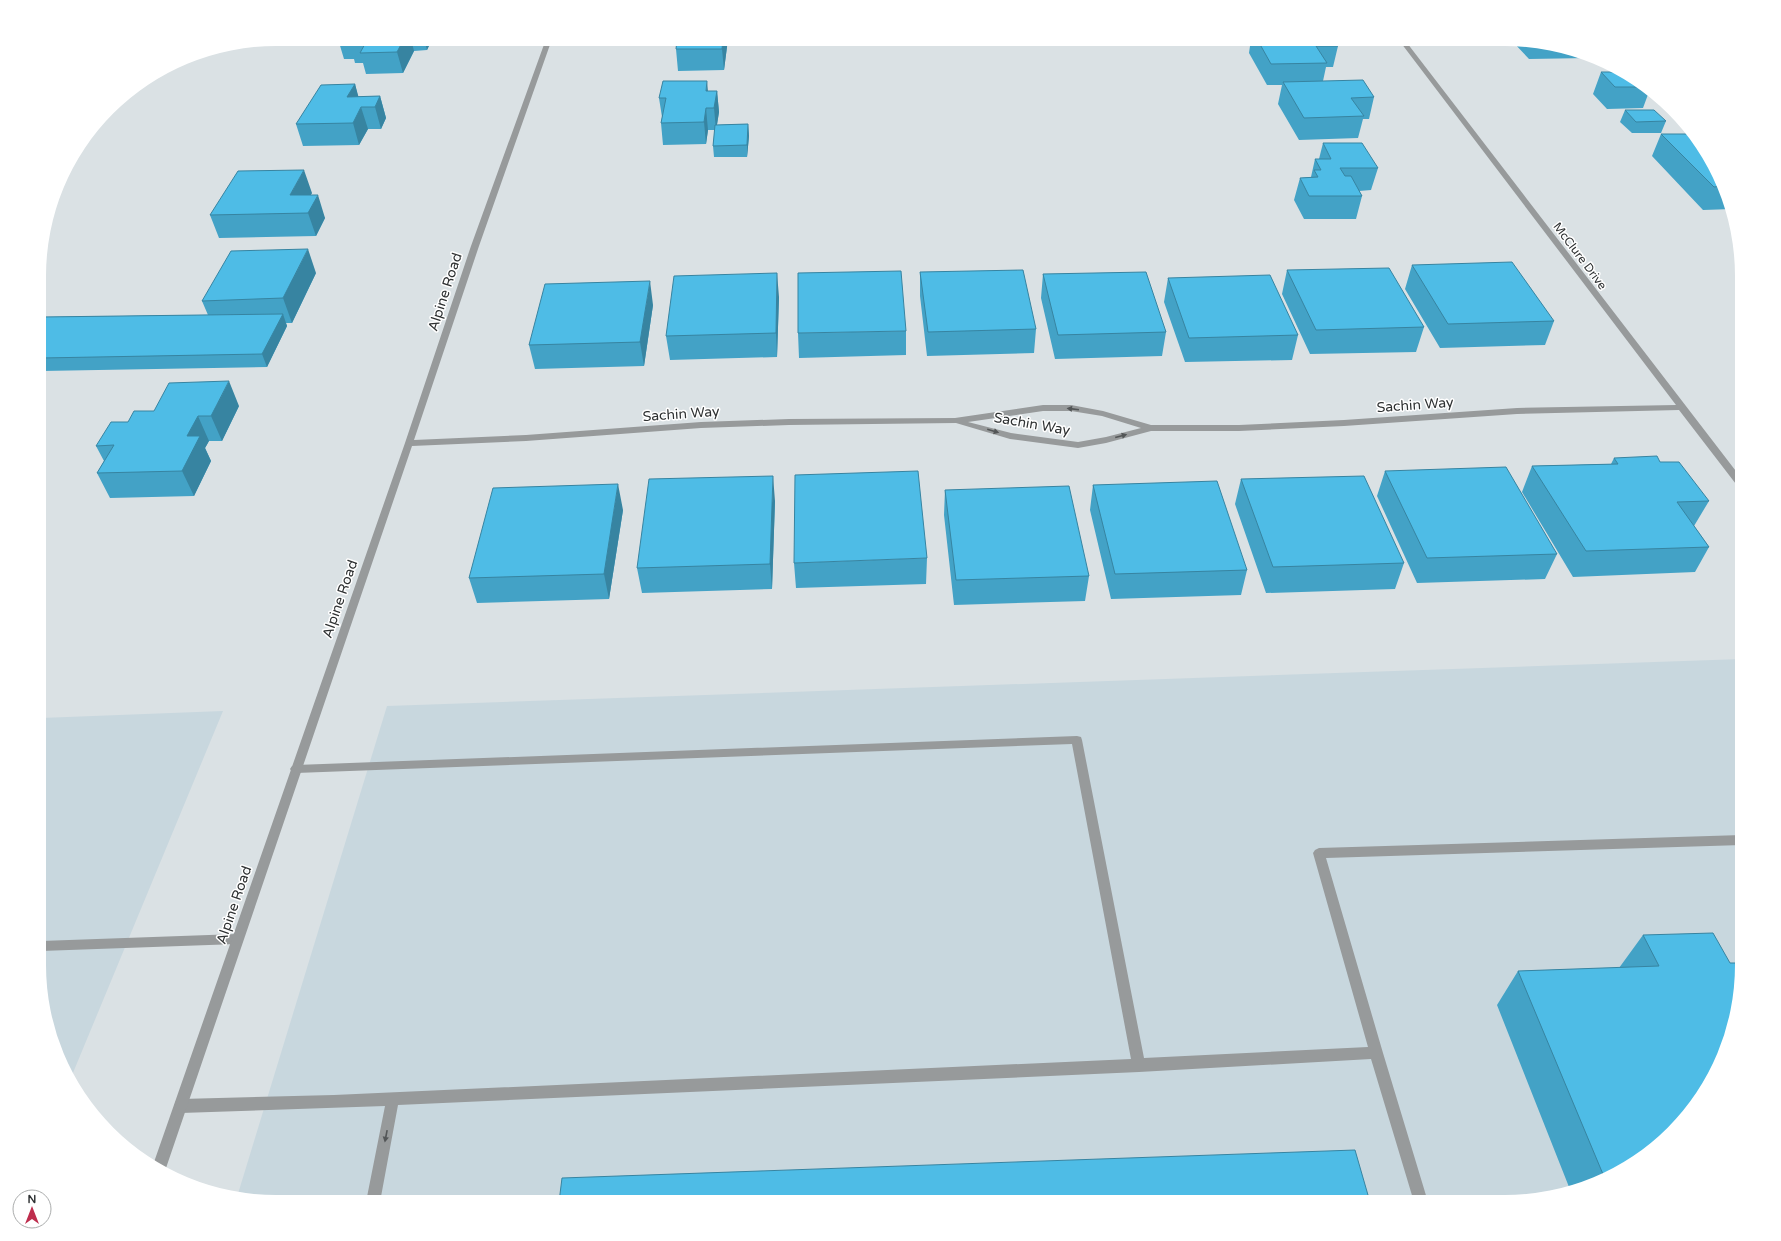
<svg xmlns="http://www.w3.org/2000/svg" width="1781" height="1241" font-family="'Varela Round',sans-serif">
	<rect width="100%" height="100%" fill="#dae1e4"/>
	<!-- built -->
	<path fill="#c8d7de" d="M1742,659V980L1610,1177L1566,1194L1505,1202H261L237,1197L387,706Z
		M223,711L70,1080L41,996V718Z"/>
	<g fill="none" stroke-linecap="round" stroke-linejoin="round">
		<!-- service -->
		<path fill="#979a9b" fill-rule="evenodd" d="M1077,736L1081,737L1082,740L1144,1058L1368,1047L1313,853L1315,850L1319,848L1742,835V845L1326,858L1383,1053L1428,1202H1414L1371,1059L1139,1072L398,1105L380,1202H366L385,1106L181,1113L176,1111L174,1106L176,1101L181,1099L334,1095L1131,1059L1072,744L296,773L292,772L290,769L292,766L296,765Z
			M237,934L241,935L243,939L241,943L237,944L41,951V941Z"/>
		<!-- minor -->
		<path fill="#979a9b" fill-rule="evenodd" d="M546,39H552L479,246L414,440L526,435L701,422L789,419L955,418L1043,405H1071L1103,411L1151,425H1239L1344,420L1517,408L1676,405L1398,39H1404L1742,479V489L1739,488L1679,410L1517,414L1344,426L1239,431H1151L1106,443L1078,448L1010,439L956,423L789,425L701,428L526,441L412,446L165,1171L153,1165L405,443L471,246ZM1043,411H1071L1102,416L1141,428L1106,437L1078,442L1011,433L968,422Z"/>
	</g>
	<!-- wall -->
	<path fill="#43a2c6" d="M338,39H432V40L427,50L414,51L403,73L366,74L363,63H355L354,59H344Z
		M677,39H728L724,70L678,71L676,49Z
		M1251,39H1334L1338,46L1333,67H1326L1323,81L1374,97L1369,119H1363L1358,138L1299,140L1278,104L1282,85H1267L1249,53Z
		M1514,39L1520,40L1582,52L1589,55L1588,58L1529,59L1513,42Z
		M1601,72H1620L1649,88L1650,89L1643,108L1607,109L1593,94Z
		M355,84L358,97L380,96L386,118L381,129H368L359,145L303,146L296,124Z
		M708,91H717L719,112L717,125L748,124L749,136L747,157H714L713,146L715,130H708L706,144L663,145L661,123L662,117L659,98Z
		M1625,110L1666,121L1661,133H1632L1620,122Z
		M1661,134L1710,158L1732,209L1703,210L1652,156Z
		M1323,143L1378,168L1371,190L1359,191L1362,196L1356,219H1304L1294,200L1300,178L1311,177L1315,159H1319Z
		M312,193L310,195L325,218L316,236L219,238L210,215Z
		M1412,265L1554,321L1545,345L1440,348L1405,289Z
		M1287,270L1424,327L1416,352L1310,354L1282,294Z
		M920,272L1036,329L1034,353L927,356L920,296Z
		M316,273L292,323H286L287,326L267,367L41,371V317L208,315L202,301Z
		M1043,274L1166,332L1162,356L1055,359L1041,298Z
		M1168,278L1298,335L1292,360L1185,362L1164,302Z
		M779,297L777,357L670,360L666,336Z
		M653,305L644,366L535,369L529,345Z
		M906,331V355L799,358L798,333Z
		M239,406L222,441H209L205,448L211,461L194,496L110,498L97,473L104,461L96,446L128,422L154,411Z
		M1614,458L1660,462L1709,501L1694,526L1709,547L1695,572L1573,577L1522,492L1532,466L1611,464Z
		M1385,471L1557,554L1545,579L1417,583L1377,496Z
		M1241,479L1404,563L1395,589L1266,593L1235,504Z
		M1093,485L1247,570L1241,595L1111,599L1090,510Z
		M945,490L1089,576L1085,601L954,605L944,515Z
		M775,501L772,589L642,593L637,568Z
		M623,510L609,599L477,603L469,578Z
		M927,558L926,584L796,588L794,563Z
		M1643,935L1730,963L1610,1177L1571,1192L1497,1005L1518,971L1619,968Z"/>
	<!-- shaded-wall -->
	<path fill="#3784a1" d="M404,39H411L414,51L403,73L397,52Z
		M424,39H432L427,50Z
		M723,39H728L724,70L722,49Z
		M707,81L709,102L706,91Z
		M355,84L361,106L347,97Z
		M717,91L719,112L716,130L714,108Z
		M380,96L386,118L381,129L375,107Z
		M361,107L368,129L359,145L353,123Z
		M706,108L708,130L706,144L704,122Z
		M748,124L749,136L747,157V145Z
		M304,170L312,193L301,213L290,195Z
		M318,195L325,218L316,236L308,213Z
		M308,249L316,273L292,323L283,298Z
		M777,273L779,297L777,357L776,333Z
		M650,281L653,305L644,366L640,342Z
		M283,314L287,326L267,367L262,354Z
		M229,381L239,406L222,441L211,416Z
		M198,416L209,441L205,448L211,461L194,496L182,471L187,436Z
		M773,476L775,501L772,589L770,564Z
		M618,484L623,510L609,599L604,574Z"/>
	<!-- building -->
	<path fill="#4ebce6" stroke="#3784a1" d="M351,39H404L397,52L360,53L366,42H349Z
		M677,39H723L722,49H676Z
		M1257,39H1334L1338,46H1316L1327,63L1271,64Z
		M1601,72H1620L1647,87H1615Z
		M1363,80L1374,97L1351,98L1364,116L1304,118L1283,82Z
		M663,81H707L706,91H717L714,108H706L704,122L661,123L666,98H659Z
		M355,84L347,97L380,96L375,107H361L353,123L296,124L321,85Z
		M1625,110H1654L1666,121L1636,122Z
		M748,124L747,145L713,146L715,125Z
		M1661,134H1689L1710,158L1722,186L1714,187Z
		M1323,143H1362L1378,168H1340L1345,176H1351L1362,196H1309L1300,178L1318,177L1314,170H1321L1315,159H1331Z
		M304,170L290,195H318L308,213L210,215L238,171Z
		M308,249L283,298L202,301L231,251Z
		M1512,262L1554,321L1448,324L1412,265Z
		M1389,268L1424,327L1316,330L1287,270Z
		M1023,270L1036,329L928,332L920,272Z
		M901,271L906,331L798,333V273Z
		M1146,272L1166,332L1058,335L1043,274Z
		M777,273L776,333L666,336L674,276Z
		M1270,275L1298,335L1189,338L1168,278Z
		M650,281L640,342L529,345L545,284Z
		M283,314L262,354L41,358V317Z
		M229,381L211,416H198L187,436H200L182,471L97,473L114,445L96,446L111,422H128L134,411H154L169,383Z
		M1657,456L1660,462H1679L1709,501L1677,502L1709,547L1586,551L1532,466L1618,464L1614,458Z
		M1506,467L1557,554L1427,558L1385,471Z
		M918,471L927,558L794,563L795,475Z
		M773,476L770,564L637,568L649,479Z
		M1364,476L1404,563L1273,567L1241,479Z
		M1217,481L1247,570L1115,574L1093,485Z
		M618,484L604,574L469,578L493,488Z
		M1069,486L1089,576L956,580L945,490Z
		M1713,933L1730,963H1742V980L1729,1042L1693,1109L1661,1143L1610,1177L1605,1179L1518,971L1659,966L1643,935Z
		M1355,1150L1370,1202H559L562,1178Z"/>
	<!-- one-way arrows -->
	<defs><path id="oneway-solid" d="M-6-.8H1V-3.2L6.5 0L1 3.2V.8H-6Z"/></defs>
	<g fill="#535657">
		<use href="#oneway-solid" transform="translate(1073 409) rotate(-173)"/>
		<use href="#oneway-solid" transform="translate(993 431) rotate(16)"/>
		<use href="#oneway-solid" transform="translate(1121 436) rotate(-15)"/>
		<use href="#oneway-solid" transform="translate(386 1136) rotate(101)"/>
	</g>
	<g text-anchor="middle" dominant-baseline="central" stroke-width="3" stroke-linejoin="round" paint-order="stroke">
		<!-- far-street labels -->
		<g font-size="12" fill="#2e3132" stroke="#fff">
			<text transform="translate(1580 256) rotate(53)">McClure Drive</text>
		</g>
		<!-- street labels -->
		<g font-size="14" fill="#2e3132" stroke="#fff">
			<text transform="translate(445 292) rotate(-72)">Alpine Road</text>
			<text transform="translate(1415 405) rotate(-4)">Sachin Way</text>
			<text transform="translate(681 414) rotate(-4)">Sachin Way</text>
			<text transform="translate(1032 424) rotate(10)">Sachin Way</text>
			<text transform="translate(340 599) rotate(-71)">Alpine Road</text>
			<text transform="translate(234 905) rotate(-71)">Alpine Road</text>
		</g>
	</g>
	<!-- crop -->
	<path d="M0 0H1781V1241H0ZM276 46H1505A230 230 0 0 1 1735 276V965A230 230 0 0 1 1505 1195H276A230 230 0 0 1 46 965V276A230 230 0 0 1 276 46Z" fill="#fff" fill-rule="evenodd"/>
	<!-- north arrow -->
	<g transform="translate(32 1209)"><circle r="19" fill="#ffffff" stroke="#abadad"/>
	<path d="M0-3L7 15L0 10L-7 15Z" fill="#be2d4d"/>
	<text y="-6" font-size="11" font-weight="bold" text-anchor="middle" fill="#2e3132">N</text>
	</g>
</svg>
